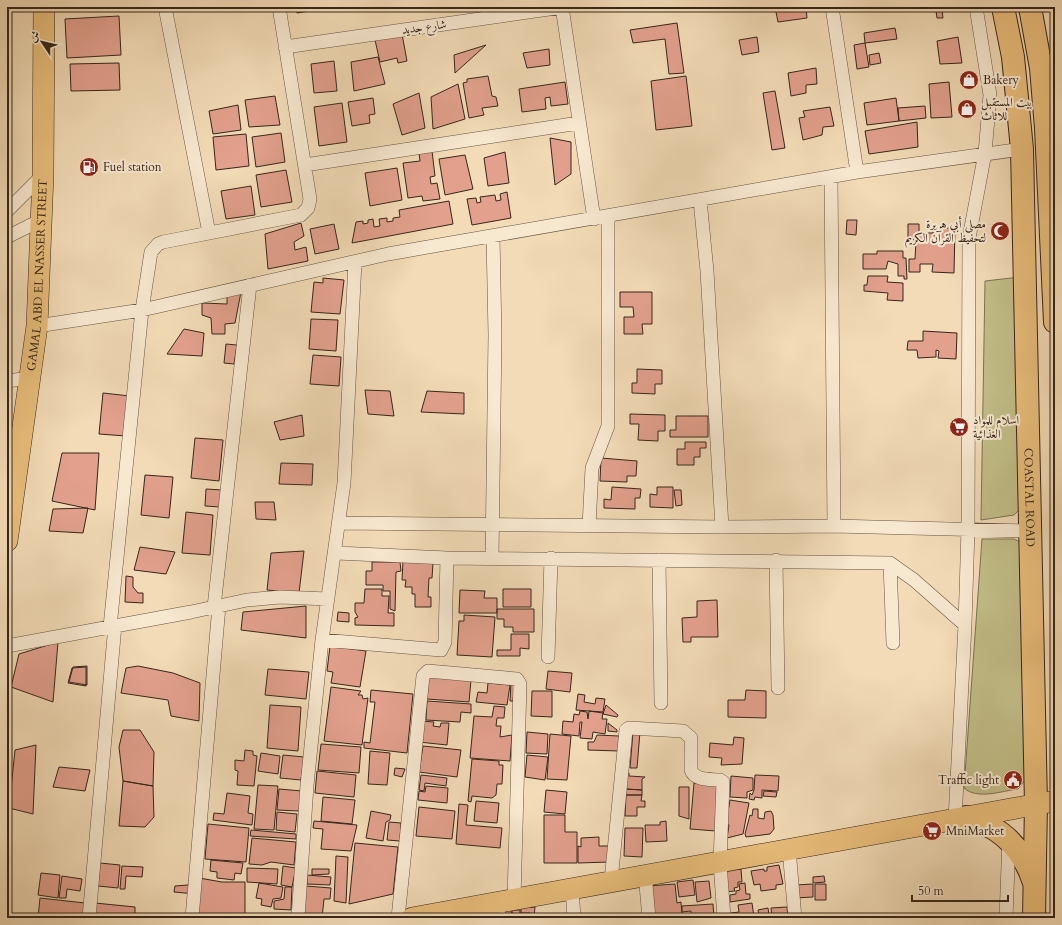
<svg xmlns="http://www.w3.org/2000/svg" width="1062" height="925" font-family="Cardo,Amiri,serif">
	<rect width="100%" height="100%" fill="#f2dbb6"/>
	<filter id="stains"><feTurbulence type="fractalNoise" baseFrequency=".005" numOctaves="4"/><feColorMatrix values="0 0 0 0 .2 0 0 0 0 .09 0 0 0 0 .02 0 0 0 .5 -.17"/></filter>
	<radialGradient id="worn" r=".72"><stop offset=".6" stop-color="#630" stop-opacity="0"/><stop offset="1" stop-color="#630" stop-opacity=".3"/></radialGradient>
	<!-- green -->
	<path fill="#c2be88" stroke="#7c7253" d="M1020,277L1019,510L1014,515L981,520L985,281Z
		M982,539H1014L1022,543L1026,779L1018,789C1002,791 977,800 964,788Z"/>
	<!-- building -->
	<path fill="#e2a08d" stroke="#36261e" d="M296,7H314L315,10L297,13Z
		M775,7H806L807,18L778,22Z
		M942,10L943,18H937L936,11Z
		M119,16L121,55L67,58L65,19Z
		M677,23L684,73L669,74L665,39L633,43L630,30Z
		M895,28L897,39L865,43L864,33Z
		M402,34L407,61L398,63L397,58L380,62L375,40Z
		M757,37L759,52L742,55L739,40Z
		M958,37L962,63L940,64L937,41Z
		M865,43L869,67L857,69L854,45Z
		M486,45L455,73L454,55Z
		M549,49L550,65L527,68L523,53Z
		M879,53L881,63L870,65L869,55Z
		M378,57L385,84L354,91L351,62Z
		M334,61L337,91L314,93L311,64Z
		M119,63L120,90L71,91L70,64Z
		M816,68L817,84L806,85V93L791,96L788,73Z
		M488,76L492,96L496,97L498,106L482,108L484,115L469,118L463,83L467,82V79Z
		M686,76L692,126L656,130L651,81Z
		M565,82L568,104L551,106L550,97L545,98L546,109L522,112L519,89Z
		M949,82L952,117L931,118L929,84Z
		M458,84L465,119L433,129L431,97Z
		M775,91L785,148L772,150L763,93Z
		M419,93L425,128L402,135L393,104Z
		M275,96L280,125L249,127L245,100Z
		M373,98L375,114L369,115L370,123L352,126L348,102Z
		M896,98L899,121L867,125L864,103Z
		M342,103L347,142L319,146L314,107Z
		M238,105L241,130L213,134L209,111Z
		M925,106L926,118L899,121L898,108Z
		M830,107L834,126L823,127L822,135L803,140L799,118L805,117L803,111Z
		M917,122L918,147L869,154L865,131Z
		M281,133L285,162L256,167L252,137Z
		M246,134L249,166L216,170L213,137Z
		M550,138L571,142V174L555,185Z
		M432,151L435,176L430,177L431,184L437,183L440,199L423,201L422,196L408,198L403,163L420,161L419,153Z
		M505,152L509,183L488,186L484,158Z
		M465,155L473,189L445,195L439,159Z
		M397,168L402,200L370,206L365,173Z
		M286,170L292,202L261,207L256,175Z
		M251,186L255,215L226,219L221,191Z
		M507,192L511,218L472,225L467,199L476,198L477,203L481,202L480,197L495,195L496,201L501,200L500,194Z
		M449,201L453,224L352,243L356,222L363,221V224L368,223V220L373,219L374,227L380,226L379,219L387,218V222L393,221V218L400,217L399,210Z
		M847,220H857L856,235L846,234Z
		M301,223L304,236L294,242L295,250L306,247L308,261L268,269L265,234Z
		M334,224L339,249L315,254L310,229Z
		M908,224H919V233H933V228H955L954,273L932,272L933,264H920V272H909V259H915L916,240L908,239Z
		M877,251H903V258H906L907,279H904V276H898V264L888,261L886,269H863V254H877Z
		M868,276H888L887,282L903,283V301L887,300L888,293L864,291V285H867Z
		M323,278L344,280L340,314L311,312L314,282L323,283Z
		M241,292L235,323L225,324V334H212L211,318L202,315V303L227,304V295Z
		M620,292H652V324H642L643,334H624V317H634L633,307H620Z
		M311,319L338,320L336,351L309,349Z
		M184,329L204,333L202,356L167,354Z
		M923,331L957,333L956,359L938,358L939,351L936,350V357L918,358L917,350H907L908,341H923Z
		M226,344L237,345L234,364L224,363Z
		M313,355L341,357L339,386L310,384Z
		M637,369L662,370V384H655V394L632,393V383H637Z
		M365,390L390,391L394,416L368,414Z
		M427,391L464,393V414L421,412Z
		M103,393L130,396L126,436L99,434Z
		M630,414L665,415V431H658V441L638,440L639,424H630Z
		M302,415L304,436L280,440L274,422Z
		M676,416H708V437H670V430H676Z
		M195,438L223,440L219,481L191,478Z
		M685,442H706V448H700V457H694V465H677V449H685Z
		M62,453H99L95,510L52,501Z
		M601,458L637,461L636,476H627V482L600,481Z
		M281,463L313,464L312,485L279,484Z
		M145,475L173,477L169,518L141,515Z
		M612,487L641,489L640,498H635V509L604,508V499L611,500Z
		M657,487H673V508L650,507V494L657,495Z
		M206,489L222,490L220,507L205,506Z
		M674,490H681L682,505L676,506Z
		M255,502H274L276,520L256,519Z
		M88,508L83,533L49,531L53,509Z
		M186,512L213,515L210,555L182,553Z
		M140,547L175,552L166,574L134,570Z
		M304,551L299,593L267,590L271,553Z
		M403,561L433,563L432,578H429L428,597H431V607H415V594H412V587H405L406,580H402Z
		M372,562H400L401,571L396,572L395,611L390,609V591H383V585H366V571H372Z
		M126,576L133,577V587L138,593H143V603L125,602Z
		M365,589H382V596H389L388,613H394V626L355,625V618L358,617L355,612V603H364Z
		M503,589H531V607H503Z
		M460,590L485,591L484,598H497V613H459Z
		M717,600L718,637H691V642H683L682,618L697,617V601Z
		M306,606V638L241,630L243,612Z
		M497,609H534V632H513V627H504V619H497Z
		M338,612L349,613V622L337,621Z
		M464,615L495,617L492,657L457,655L459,621H464Z
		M511,634H529V649L520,648V656H497V650H511Z
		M58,642L53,702L11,687L19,654Z
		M330,646L366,651L360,687L331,683L333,672L327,671Z
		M87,666V685L69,682L73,667Z
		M138,666L173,673L200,683L199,721L171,716L168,700L121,693L126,668Z
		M86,667V686L68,683L72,668Z
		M268,669L309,672L306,699L265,695Z
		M548,671L572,673L570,692L546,689Z
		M429,676L471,680L469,702L427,699Z
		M488,683L510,685L507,705L476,702L478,692L487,693Z
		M511,683H515L513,701H510Z
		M331,687L361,691L358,695H362L363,699L368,698L362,745L324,741Z
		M371,690L413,694L407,753L364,748V742L370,743L375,702H370Z
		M746,690L766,691V718L728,717V700H745Z
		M532,691H552V717L531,716Z
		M578,694L585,695L584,702L595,704L596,698L605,699L603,712L576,710Z
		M427,701L471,704V713L461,712L460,722L426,720Z
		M7,705L11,706L8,726H7Z
		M270,705L301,707L298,751L267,748Z
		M606,705L618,715L617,717L603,714Z
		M494,706L505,707L504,718H497L496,726H501L500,737L512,735L510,761L470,758L474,716L492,717Z
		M580,711L587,712L588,719L589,711L603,713L602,719H607L605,734L593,732L592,739L580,738L582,722H580L579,736L562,734L563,721L573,722L574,714L579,715Z
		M421,721L434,722L433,726L440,727L441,723H449L447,745L419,742Z
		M608,723L617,730V732L608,731Z
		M123,730H140L154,752L153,786L123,781L119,747Z
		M527,732L548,734L547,754L526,753Z
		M633,732H640L637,768H630Z
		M550,734L571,736L567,780L547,779Z
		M597,735L619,736V751L588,750V742H594Z
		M734,737L744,738L742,764L721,765L722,758L709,757L710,743L733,745Z
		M321,744L361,747L359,773L318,770Z
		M36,745L33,814L9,808L15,750Z
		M423,746L461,750L457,777L419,772Z
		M245,750L253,751V755L257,756L254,786L237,785L238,771L235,770V760L244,761Z
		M370,751L390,753L387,785L368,784Z
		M261,753L280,756L278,774L258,771Z
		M283,755L304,757L301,780L280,778Z
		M527,755L548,757L545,780L525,777Z
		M472,759L499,761V765H503L502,784H497L496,795L492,798L472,796L471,802L468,801Z
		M59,767L90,770L85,791L53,787Z
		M395,768L405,769L402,777L394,775Z
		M317,771L356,775L354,797L315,793Z
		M627,773H629V776L645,777L642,779V790L626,789Z
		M421,775L447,778L446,786L425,783L424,791L419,790Z
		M755,775L779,776L778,791L762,790V798L755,797L754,800L749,799L750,793L752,795L754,790Z
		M731,776L753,778V790L747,792V798L730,797Z
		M123,781L153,786L154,817L145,827L119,826Z
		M694,783L717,785L716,831L690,829Z
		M258,785L278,786L274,830L254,829Z
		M426,786L448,788L447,803L418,800L419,791L425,792Z
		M679,787H689V819L679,816Z
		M279,789L302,791L300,811L277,810Z
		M626,789L642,790V795H626Z
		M546,790L567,792L565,814L544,812Z
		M764,791L777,792L776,797L763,796Z
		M227,793L250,796L248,813L253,814L252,825L213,820L214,813L224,814Z
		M626,795H642L641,801H645V807H637V816H625Z
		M323,797L355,800L352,824L321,821Z
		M730,800L749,803L743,834L727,838L729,825L726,824Z
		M476,801L499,803L497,823L474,821Z
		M459,804L468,805L466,825L502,828L500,848L456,844Z
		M419,807L455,811L452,839L416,836Z
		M753,809H758V818L764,819L765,812L771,811L773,815L774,829L770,834L746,837L745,834L750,815L752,816Z
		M371,811L391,815L390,820L386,822L383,841L366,838Z
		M277,812L297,814L295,832L276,830Z
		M544,815H565V832H577V863H544Z
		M314,821L357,825L351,851L321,849L323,829L313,828Z
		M666,821L667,841L646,842L645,825H660V822Z
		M389,822L401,823L400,841L387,840Z
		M208,824L249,828L246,862L205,859Z
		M625,828H643L642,857L624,856Z
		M251,830L296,834V839L250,836Z
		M599,837V846H610V862L578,863V846L581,847V838Z
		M252,838L296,842L294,865L271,862L262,865L249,864Z
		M355,843L398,847L393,894L349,904Z
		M336,856L348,857L346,903L334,901Z
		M211,860L243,863L241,874L235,873L234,880L217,878V872L210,871Z
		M100,863L120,865L118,888L98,886Z
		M779,865L783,884L776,885V889L761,891L760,884L754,885L751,871L764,869V871H767V867Z
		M122,866L143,867L142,877L126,876L125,889H120Z
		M283,866L296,868L292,887L281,885Z
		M247,868L278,869L277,884L247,882Z
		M312,869H329V874L312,875Z
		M741,869L742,882H738V887L734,888L735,891L723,892L721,870Z
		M41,873L60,875L58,898L38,895Z
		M191,875L196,894L174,892L175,886L188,885Z
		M307,875L331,877L330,885L307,884Z
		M62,876L82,879L80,891L67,889L66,898H59Z
		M824,876L825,882L813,883V877Z
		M199,878L222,882H245V918H198Z
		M693,880L695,895L679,897L677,882Z
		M709,881L711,898L697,902L695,882Z
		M259,883L283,887L281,898L273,899L271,907L261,905L262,899L256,898Z
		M745,883L746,894H750V899L730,902V895L736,894V891L740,890L739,884Z
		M675,884L677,903L681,902L682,915L674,916V918H666L665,915L654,917L648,886Z
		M813,884V897L795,898V885Z
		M815,884H826V900H815Z
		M306,886L331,888L330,899H324L322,918L304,917Z
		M285,887H292L291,910L274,909V901L284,899Z
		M40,898L85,903L84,918H38Z
		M95,903L135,907V915L138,916V918H94Z
		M752,903L754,917L727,918L732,917L731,913L739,912L738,905Z
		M713,904L714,918H684L692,917L691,911L682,912V906Z
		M535,907L534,918H522V915L530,914V913H521V908Z
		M787,907L788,918H757L772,917L771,908Z
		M768,908L769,915L759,916L758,910Z
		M511,910L512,918H506L505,911Z
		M512,910H520V918H513Z
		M12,915L35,918H12Z"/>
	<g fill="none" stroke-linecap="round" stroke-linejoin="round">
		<!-- street casing -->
		<g stroke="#655344" stroke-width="14">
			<path id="street" d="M165,7L209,233
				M562,7L594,219
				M832,7L857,172
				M285,47L563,7
				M305,165L579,123
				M831,178L834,526
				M700,200L707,271L722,527
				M7,211L43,175
				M7,237L41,220
				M37,326L142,310L388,254L857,172L1022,149
				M7,381L30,378
				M340,523L722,527L834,526L1030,531
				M589,526L592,468L608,426V217
				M336,553L447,558L890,563L914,580L965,625
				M492,558L495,335L493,236
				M659,560L661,703
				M776,560L778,688
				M890,563L893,643
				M214,607L250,285
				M110,627L142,310L151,252L158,244L163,242L301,215L308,208L310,199L279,7
				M322,640L441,650L445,642L447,558
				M7,646L191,612L247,600L280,597L328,599
				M548,657L551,558
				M955,820L965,625L968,529L969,238L985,153L990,95L976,7
				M789,849L795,918
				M645,874L649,918
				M611,881L626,730L629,728L683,731L691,738V770C695,781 710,779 720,780L723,782L720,863L724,918
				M572,888L574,918
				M497,902L499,918
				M89,918L115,625
				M192,918L219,606
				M298,918L307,785L322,640L344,483L355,262
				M398,918L423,676L428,671L517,679L520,684L514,899
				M1006,918L1009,839"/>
		</g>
		<!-- primary casing -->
		<g stroke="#36261e" stroke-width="22">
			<g id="primary">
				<path id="s1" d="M7,541L37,326L43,175L44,7"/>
				<path d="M412,918L1055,801"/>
			</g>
		</g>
		<!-- highway casing -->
		<g stroke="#36261e" stroke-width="24">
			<g id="highway">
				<path id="s2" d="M1003,7L1013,57L1022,149L1036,804L1034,918"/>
				<path d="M1030,7L1041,68L1046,128L1055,322"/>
				<path d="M966,817C1000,826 1022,847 1033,880"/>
			</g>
		</g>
		<!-- street -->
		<use href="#street" stroke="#f7e8d0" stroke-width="13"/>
		<!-- primary -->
		<use href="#primary" stroke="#e9be7b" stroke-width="21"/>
		<!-- highway -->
		<use href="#highway" stroke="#e9be7b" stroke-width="22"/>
	</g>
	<!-- icons -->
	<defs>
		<g id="shop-disc" transform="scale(1)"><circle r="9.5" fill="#8f2418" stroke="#f7e8d0"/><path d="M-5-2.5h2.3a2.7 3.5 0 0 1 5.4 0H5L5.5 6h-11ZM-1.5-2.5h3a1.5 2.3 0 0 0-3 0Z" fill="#fff"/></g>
		<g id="fuel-disc" transform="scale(1)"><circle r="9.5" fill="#8f2418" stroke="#f7e8d0"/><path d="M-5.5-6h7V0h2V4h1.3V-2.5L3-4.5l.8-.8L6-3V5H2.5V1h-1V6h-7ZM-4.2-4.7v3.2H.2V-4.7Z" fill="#fff"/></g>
		<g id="mosque-disc" transform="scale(1)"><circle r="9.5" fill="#8f2418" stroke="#f7e8d0"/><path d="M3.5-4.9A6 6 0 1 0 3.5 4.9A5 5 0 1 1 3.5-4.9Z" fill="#fff"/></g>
		<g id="supermarket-disc" transform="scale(1)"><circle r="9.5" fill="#8f2418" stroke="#f7e8d0"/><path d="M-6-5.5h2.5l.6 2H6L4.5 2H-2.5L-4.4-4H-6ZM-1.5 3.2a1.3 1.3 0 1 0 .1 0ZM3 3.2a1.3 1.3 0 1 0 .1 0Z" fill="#fff"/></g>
		<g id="civic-disc" transform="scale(1)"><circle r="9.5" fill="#8f2418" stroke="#f7e8d0"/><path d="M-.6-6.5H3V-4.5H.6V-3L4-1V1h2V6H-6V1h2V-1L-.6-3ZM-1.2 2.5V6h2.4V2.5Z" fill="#fff"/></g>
	</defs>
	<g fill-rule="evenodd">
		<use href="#shop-disc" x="969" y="80"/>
		<use href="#shop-disc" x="967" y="109"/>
		<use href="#fuel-disc" x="89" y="167"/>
		<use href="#mosque-disc" x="1000" y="231"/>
		<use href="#supermarket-disc" x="959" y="427"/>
		<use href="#civic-disc" x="1013" y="780"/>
		<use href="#supermarket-disc" x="932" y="831"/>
	</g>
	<g text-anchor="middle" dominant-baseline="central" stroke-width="4" stroke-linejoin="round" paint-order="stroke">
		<!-- street labels -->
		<g font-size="12" fill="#36261e" stroke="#f7e8d0">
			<text transform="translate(424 27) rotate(-8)">شارع جديد</text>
			<text stroke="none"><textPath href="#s1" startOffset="268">GAMAL ABD EL NASSER STREET</textPath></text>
			<text stroke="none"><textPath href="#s2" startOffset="492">COASTAL ROAD</textPath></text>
		</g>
		<!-- poi labels -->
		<g font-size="12" fill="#36261e" stroke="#f7e8d0" text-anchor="start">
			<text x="983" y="80">Bakery</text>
			<text x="981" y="102">بيت المستقبل<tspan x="981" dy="14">للاثاث</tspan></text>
			<text x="103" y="167">Fuel station</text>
			<text x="986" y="224" text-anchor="end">مصلى أبي هريرة<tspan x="986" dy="14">لتحفيظ القرآن الكريم</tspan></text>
			<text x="973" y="420">اسلام للمواد<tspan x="973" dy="14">الغذائية</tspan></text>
			<text x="999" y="780" text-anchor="end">Traffic light</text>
			<text x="946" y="831">MniMarket</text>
		</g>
	</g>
	<!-- margin -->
	<rect width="1062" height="925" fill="none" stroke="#f2dbb6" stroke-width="24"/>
	<rect x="8" y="8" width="1046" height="909" fill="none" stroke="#36261e" stroke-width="2"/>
	<rect x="12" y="12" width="1038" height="901" fill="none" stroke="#36261e"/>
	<!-- north arrow -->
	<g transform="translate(42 42) rotate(305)" stroke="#f7e8d0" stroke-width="3" paint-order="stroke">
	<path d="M0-3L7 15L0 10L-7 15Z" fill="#36261e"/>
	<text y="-6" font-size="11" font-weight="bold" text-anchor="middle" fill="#36261e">ش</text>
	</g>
	<!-- scale -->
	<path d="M912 895v6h96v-6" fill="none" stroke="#36261e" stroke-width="2"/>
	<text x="918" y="895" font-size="12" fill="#36261e" stroke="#f7e8d0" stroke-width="3" paint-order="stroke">50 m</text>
	<rect width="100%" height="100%" filter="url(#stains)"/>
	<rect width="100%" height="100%" fill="url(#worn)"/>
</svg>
